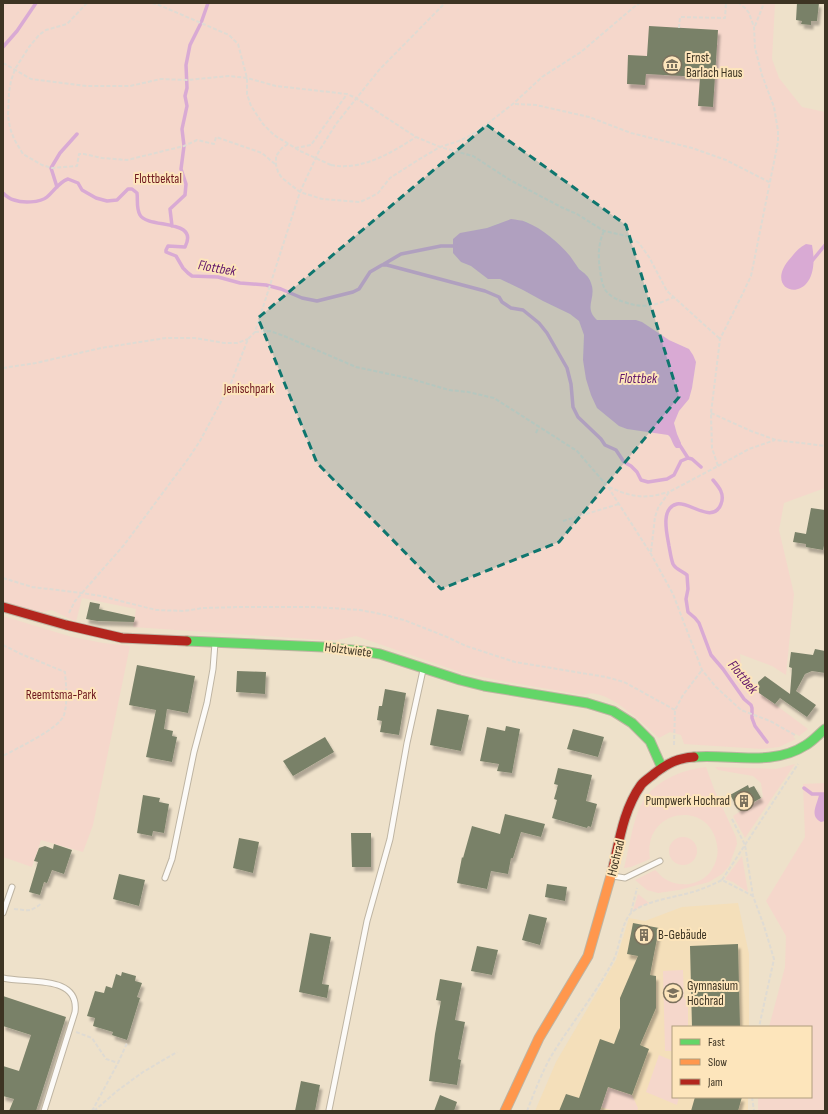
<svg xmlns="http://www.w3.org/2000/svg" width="828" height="1114" font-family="'Sofia Sans Condensed',sans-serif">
	<defs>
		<filter id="shadow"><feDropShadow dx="2.5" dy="4.5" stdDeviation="1" flood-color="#0004"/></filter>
	</defs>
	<rect width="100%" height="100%" fill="#eee1ca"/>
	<!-- built -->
	<path fill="#f4dfba" d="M738,903L749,954V1027H673V1097H748V1111H535L556,1062L616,960L629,918L645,921L682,907Z"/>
	<!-- green -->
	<path fill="#f5d7cb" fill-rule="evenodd" d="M3,3H775L772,59L779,78L802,107L825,112V488L784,503L779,530L794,594L786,675L772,666L740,654L742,680L808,729L799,736L796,734L793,737L796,739L779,747L762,749L684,744L681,735L670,732L659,738C645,725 614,696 596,694C592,693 587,694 583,695L502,681L463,673L356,636L337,640H323L133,627L136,609L82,598L76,622L52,610L39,613L3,601ZM526,221C534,227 544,231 552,238C563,247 570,259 579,268C584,273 589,276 591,282C597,298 583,307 597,320H636L642,322L669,340L689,349L696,362L692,388L689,399L679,411L674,423L677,434L681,443L671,440L668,435L627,429L619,426L597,408L583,360L584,335L579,321L570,314L543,301L523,290L500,279H488L471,266L461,262L453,253L471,231L487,228L499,223Z
		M3,616L72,637L103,643L130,646L93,825L83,852L41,840L32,867L3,857Z
		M795,764L745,838L733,816L763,797L761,783L753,776L718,770L715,767L776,769Z
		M706,767L714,789L736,837L737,844L729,866L722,874L709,882L679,890L658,893L647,890L635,880L655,870C659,873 662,878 667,880C681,888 701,885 711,871C716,863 719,854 717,845C710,799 642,808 650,859L631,867L624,868C629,849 632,823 641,805C653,781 681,770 706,767Z
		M825,783V1111H758V1097H811V1027H769L785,967L786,936L766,901L805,837L803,784Z
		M669 851a14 14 0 1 1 28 0a14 14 0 1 1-28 0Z
		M742,856L748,892L733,882L725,879Z
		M638,894L649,903L643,905L633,911Z
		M683,970L684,999H688V1027H673V1051H665L663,971Z
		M659,1055L673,1061V1097H679L677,1105L646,1092Z
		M608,1087L632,1095L638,1108L637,1111H614L601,1107Z"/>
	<!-- water -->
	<path fill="#d9aad4" d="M511,219C516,220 522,220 526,222C543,229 558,242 570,256C573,260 576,265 579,269C584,273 589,276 591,283C597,298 583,307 597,320H636L642,322L669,340L689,349L693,355L696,362L692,388L689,399L679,411L674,423L677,434L681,443V448H676C672,444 672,438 668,435L627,429L619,426L597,408L591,395L586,379L583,360L584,335L579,321L570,314L543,301L523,290L500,279H488L471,266L461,262L453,253V239L460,233L487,228Z
		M806,244L812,245C824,308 761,296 788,261C794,254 798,248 806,244Z
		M825,794V821L821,822C809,816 817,805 819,795Z"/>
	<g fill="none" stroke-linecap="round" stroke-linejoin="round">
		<!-- stream -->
		<path stroke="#d9aad4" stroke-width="3.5" d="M3,47L17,31L36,3
			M57,187L51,168L60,153L77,134
			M3,193C6,196 10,199 14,200C22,203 40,203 47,197C54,191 59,182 68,179L78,183L82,190L96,198L107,201L117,200L128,189H132L137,193C138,200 136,208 140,215C148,229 200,218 185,247L168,246L166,250V252L176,256L183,268L188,273L192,276L218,277L240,283L266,285L281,289L302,298L317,301L353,292L359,289L370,272L382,265H387L485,291L499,297L502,302L511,308L523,310L539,323L547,333L567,368L571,384L573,407L578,417L601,439L605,445L616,450L624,462L631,466L637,472L641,480L648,482L667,479L674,475L681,461L688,458L692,459L701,467
			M172,226L170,209L185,195L186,184L181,169L184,146L182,129L187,106L185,96L187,88L186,65L190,45L201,23L208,3
			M812,261L825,245
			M384,264L401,254L441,246H456
			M679,444L688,458
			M713,480C719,487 725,494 721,504C713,525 689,501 677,504C660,508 667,534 669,546C670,551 671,559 673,564C676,570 683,571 687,575L688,589L686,599L688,612L695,618L699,623L711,655L723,669L744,699L751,705L752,708V718L755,726L767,742
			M804,788L812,794H825"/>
	</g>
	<!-- building -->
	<path fill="#798168" filter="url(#shadow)" d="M797,3H819L817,21H811V25L801,24L802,21L796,20Z
		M649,26L718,30L713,107L698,106L700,77L646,74L645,85L627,84L628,55L647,56Z
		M811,508L825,510V541L823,550L806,547V544L793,542L795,532L806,534Z
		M90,602L100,604L99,609L135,617L134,622L97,621L86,619Z
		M815,649L825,651V673L812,671L805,674L796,691L816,705L807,717L780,698L775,704L759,693L758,682L765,676L790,694L792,668L789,667L791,652L813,655Z
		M137,665L195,676L188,713L167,709L164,729L173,731L172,736L177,737L172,762L146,757L156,710L129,705Z
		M237,671L266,672L265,694L236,692Z
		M385,689L406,693L399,735L380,732L382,721L377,720L379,706H382Z
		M437,709L469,715L461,751L430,745Z
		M506,726L520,729L512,773L497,771L499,764L480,761L487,727L505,731Z
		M573,729L604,737L598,757L567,749Z
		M325,737L334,752L293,776L283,761Z
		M558,768L592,775L586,801L597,804L591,827L588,826L587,828L552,818L557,800L554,799L558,785L554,784Z
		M748,785L749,788L754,786L761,798L739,810L730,795Z
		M143,795L160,798L159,802L169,804L164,833L153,831L152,836L137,833Z
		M505,814L545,824L541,837L521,832L513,858H511L508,874L491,871L487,889L457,883L462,857L463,858L472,826L500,834Z
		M351,833H371V867H352Z
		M239,838L259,842L253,873L233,868Z
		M54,844L72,850L64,874L52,870L47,883L44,882L40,895L29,892L38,862L34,861L39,848L45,846L53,849Z
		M119,874L145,880L139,906L113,899Z
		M547,884L567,887L565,901L545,897Z
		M529,914L547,918L540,945L522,940Z
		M633,923L659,928L650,975L656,976V1008L640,1045L649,1049L632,1095L608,1087L600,1111H559L566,1094L579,1098L600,1039L614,1044L620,1028V998L638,956L627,954Z
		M310,933L331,937L322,984L329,985L327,998L299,992Z
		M738,944L740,1027H692L690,946Z
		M477,946L498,950L492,975L471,971Z
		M122,972L136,976L135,981L142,983L137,997L140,998L127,1040L112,1035L113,1032L93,1026L95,1018L87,1016L95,991L104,993L106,986L112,988L116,974L121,976Z
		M440,979L462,983L455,1020L465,1022L458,1059L461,1060L457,1085L429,1081L435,1034L441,1001L436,1000Z
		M3,996L66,1017L36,1111H9L14,1099L3,1096V1066L19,1071L31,1035L3,1026Z
		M301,1081L320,1085L315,1111H295Z
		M440,1095L457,1102L454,1111H434Z
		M695,1097H742L738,1111H691Z"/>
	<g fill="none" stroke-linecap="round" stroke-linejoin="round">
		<!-- lane casing -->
		<g stroke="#beb4a2" stroke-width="7">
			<path id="lane" d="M613,876L625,878L660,861
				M165,878L172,859L194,752L207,703L213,669L215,643
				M3,913L12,887
				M3,978C27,984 80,974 75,1012L44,1111
				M329,1110L367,921L390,839L407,743L423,670"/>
		</g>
		<!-- fast casing -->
		<g stroke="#beb4a2" stroke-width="11">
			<path id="fast" d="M187,641L323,647L362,651L380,654L460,680L484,686L587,703L613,711L632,723L650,741L662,768
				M694,757C732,754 772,767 806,745C813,741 819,734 825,729"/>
		</g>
		<!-- slow casing -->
		<g stroke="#beb4a2" stroke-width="11">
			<path id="slow" d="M505,1111L539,1038L588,956L612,872"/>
		</g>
		<!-- jam casing -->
		<g stroke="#beb4a2" stroke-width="11">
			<path id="jam" d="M3,607L66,625L122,638L187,641
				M612,872C619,843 623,810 641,785C645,780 651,777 655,773C668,763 678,758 694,757"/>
		</g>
		<!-- path -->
		<path stroke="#dfdbd3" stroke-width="2" stroke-dasharray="4 2" stroke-linecap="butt" d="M87,3L67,24L46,30L39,35L29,47L15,69L11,81L9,92L8,116L10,128L14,139L23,154L42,165L52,168L77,166L79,154H84L102,158L127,160L184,146L197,140L214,144L216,137L262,153L276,165
			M152,3L159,5L229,35L238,44L247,78V94L251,106L263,124L274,135L300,151
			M755,26L764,3
			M679,28L680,17L725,18L726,3
			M3,63L31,79L87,86H130L161,79L187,80L229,76L247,78L276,86L347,94L356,98L416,137L440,147L473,156L510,180L563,208L577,214L604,231L627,236L639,243L649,257L667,291L720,339
			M515,104L536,105L589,117L631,133L692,148L726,160L769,182
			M288,144L282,148L276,156V165L278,172L282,178L300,192L322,199L346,201L360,202L371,197L378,193L390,178L418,160L440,147L459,141L477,132L514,103L542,77L581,52L634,7L640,3
			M295,148L311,145L347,94
			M331,165C362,171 391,153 416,137
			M604,231C598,244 598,256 600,270C601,277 602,285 606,291C610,296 617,300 624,302C645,309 654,306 674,297
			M255,332L270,331L284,336L356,367L408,378L449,390L468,392L494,398L577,451L608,487L651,554L673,594L702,670L716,687L741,710L770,721L795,735
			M3,368L36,363L101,348L166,338H195L224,343H237L248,339
			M711,413L751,431L776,440L825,446
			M536,433L539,426
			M718,466L749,449L775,440
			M609,487C622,493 636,498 650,496C656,496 663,493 669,492
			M563,521L619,504
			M651,552L655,517L658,508L669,492L718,466L712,448L711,413L720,339L742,295L751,276L778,142V131L774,107L762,75L755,48L754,27L749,13L746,9L739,3
			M3,578L32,587L82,593L101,596L156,610L184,611L203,608L240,607H315L360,610L381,614L404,620L447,637L466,646L515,662L606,677L624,682L675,710
			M69,613L75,601L124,545L188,459L200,441L231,383L248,339L255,332L300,192L319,151L336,124L379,70L445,3
			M3,645L21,654L65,672C66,686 68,701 64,715C59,729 17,748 3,756
			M674,745L675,710L683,695L702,670
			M732,819L745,845L753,896L764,926L774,959L759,1027
			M722,880L798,764
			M14,909C29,910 29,913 42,903
			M631,912L637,888
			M76,1032L92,1038L106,1059L118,1063
			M752,1097L754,1111
			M92,1111L118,1063L127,1043
			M94,1111L117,1091L143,1072L177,1052
			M527,1111C534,1093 541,1075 550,1058C570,1025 595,995 613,961C620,948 621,923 631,913C643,902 670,898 685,894C698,891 710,886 722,880L753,896"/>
		<!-- lane -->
		<use href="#lane" stroke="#fcfaf7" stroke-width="5"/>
		<!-- fast -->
		<use href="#fast" stroke="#63d668" stroke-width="9"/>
		<!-- slow -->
		<use href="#slow" stroke="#ff974d" stroke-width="9"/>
		<!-- jam -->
		<use href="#jam" stroke="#b3261e" stroke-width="9"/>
		<!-- path-bridge -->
		<path stroke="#dfdbd3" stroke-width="2" stroke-dasharray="4 2" stroke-linecap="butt" d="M300,151L331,165"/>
	</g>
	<!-- marked area -->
	<path fill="#0f766e" fill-opacity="0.2" stroke="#0f766e" stroke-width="3" stroke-dasharray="8 5" stroke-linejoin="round" d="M487,125L626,225L679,397L559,542L441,589L317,463L258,318Z"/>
	<!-- icons -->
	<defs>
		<g id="museum-ring" transform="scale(1)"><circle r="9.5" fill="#fde5bb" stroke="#7b715d" stroke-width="1.5"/><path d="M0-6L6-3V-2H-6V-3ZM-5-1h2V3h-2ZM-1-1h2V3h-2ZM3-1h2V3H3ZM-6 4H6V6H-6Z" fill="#7b715d"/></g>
		<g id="building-ring" transform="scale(1)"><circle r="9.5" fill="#fde5bb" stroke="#7b715d" stroke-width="1.5"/><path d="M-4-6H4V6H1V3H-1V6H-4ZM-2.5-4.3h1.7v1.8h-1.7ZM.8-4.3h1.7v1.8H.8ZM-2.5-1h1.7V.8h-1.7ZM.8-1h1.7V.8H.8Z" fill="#7b715d"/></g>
		<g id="school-ring" transform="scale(1)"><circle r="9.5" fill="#fde5bb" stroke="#7b715d" stroke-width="1.5"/><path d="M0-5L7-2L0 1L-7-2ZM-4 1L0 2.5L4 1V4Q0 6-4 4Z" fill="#7b715d"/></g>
	</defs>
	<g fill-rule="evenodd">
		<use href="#museum-ring" x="672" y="65"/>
		<use href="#building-ring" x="744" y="801"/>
		<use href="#building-ring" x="644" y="935"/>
		<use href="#school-ring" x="673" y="993"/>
	</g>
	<g text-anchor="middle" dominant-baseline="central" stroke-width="4" stroke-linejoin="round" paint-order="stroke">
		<!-- poi labels -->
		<g font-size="13" fill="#3d3423" stroke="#fde5bb" text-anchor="start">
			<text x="686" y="58">Ernst<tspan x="686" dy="15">Barlach Haus</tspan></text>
			<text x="730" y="801" text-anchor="end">Pumpwerk Hochrad</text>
			<text x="658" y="935">B-Gebäude</text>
			<text x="687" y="986">Gymnasium<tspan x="687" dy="15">Hochrad</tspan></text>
		</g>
		<!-- park labels -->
		<g font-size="13" fill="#6e171e" stroke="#fde5bb">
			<text x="158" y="179">Flottbektal</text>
			<text x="249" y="389">Jenischpark</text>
			<text x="61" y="695">Reemtsma-Park</text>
		</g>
		<!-- street labels -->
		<g font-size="13" fill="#3d3423" stroke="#fde5bb">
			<text transform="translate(348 650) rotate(7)">Holztwiete</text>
			<text transform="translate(616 858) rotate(-76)">Hochrad</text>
		</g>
		<!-- water labels -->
		<g font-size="14" font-style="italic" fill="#62176d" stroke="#fde5bb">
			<text transform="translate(217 268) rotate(10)">Flottbek</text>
			<text x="638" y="378">Flottbek</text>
			<text transform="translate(743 677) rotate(51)">Flottbek</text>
		</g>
	</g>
	<!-- border -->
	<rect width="828" height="1114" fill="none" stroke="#3d3423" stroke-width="8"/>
	<!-- legend -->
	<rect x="672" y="1026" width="140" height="72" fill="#fde5bb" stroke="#b09e7e"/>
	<rect x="680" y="1039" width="20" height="6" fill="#63d668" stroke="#b09e7e"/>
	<text x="708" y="1046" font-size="12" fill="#3d3423">Fast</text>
	<rect x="680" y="1059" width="20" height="6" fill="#ff974d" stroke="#b09e7e"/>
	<text x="708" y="1066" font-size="12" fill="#3d3423">Slow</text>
	<rect x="680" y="1079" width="20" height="6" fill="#b3261e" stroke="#b09e7e"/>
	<text x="708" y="1086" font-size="12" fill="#3d3423">Jam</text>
</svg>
